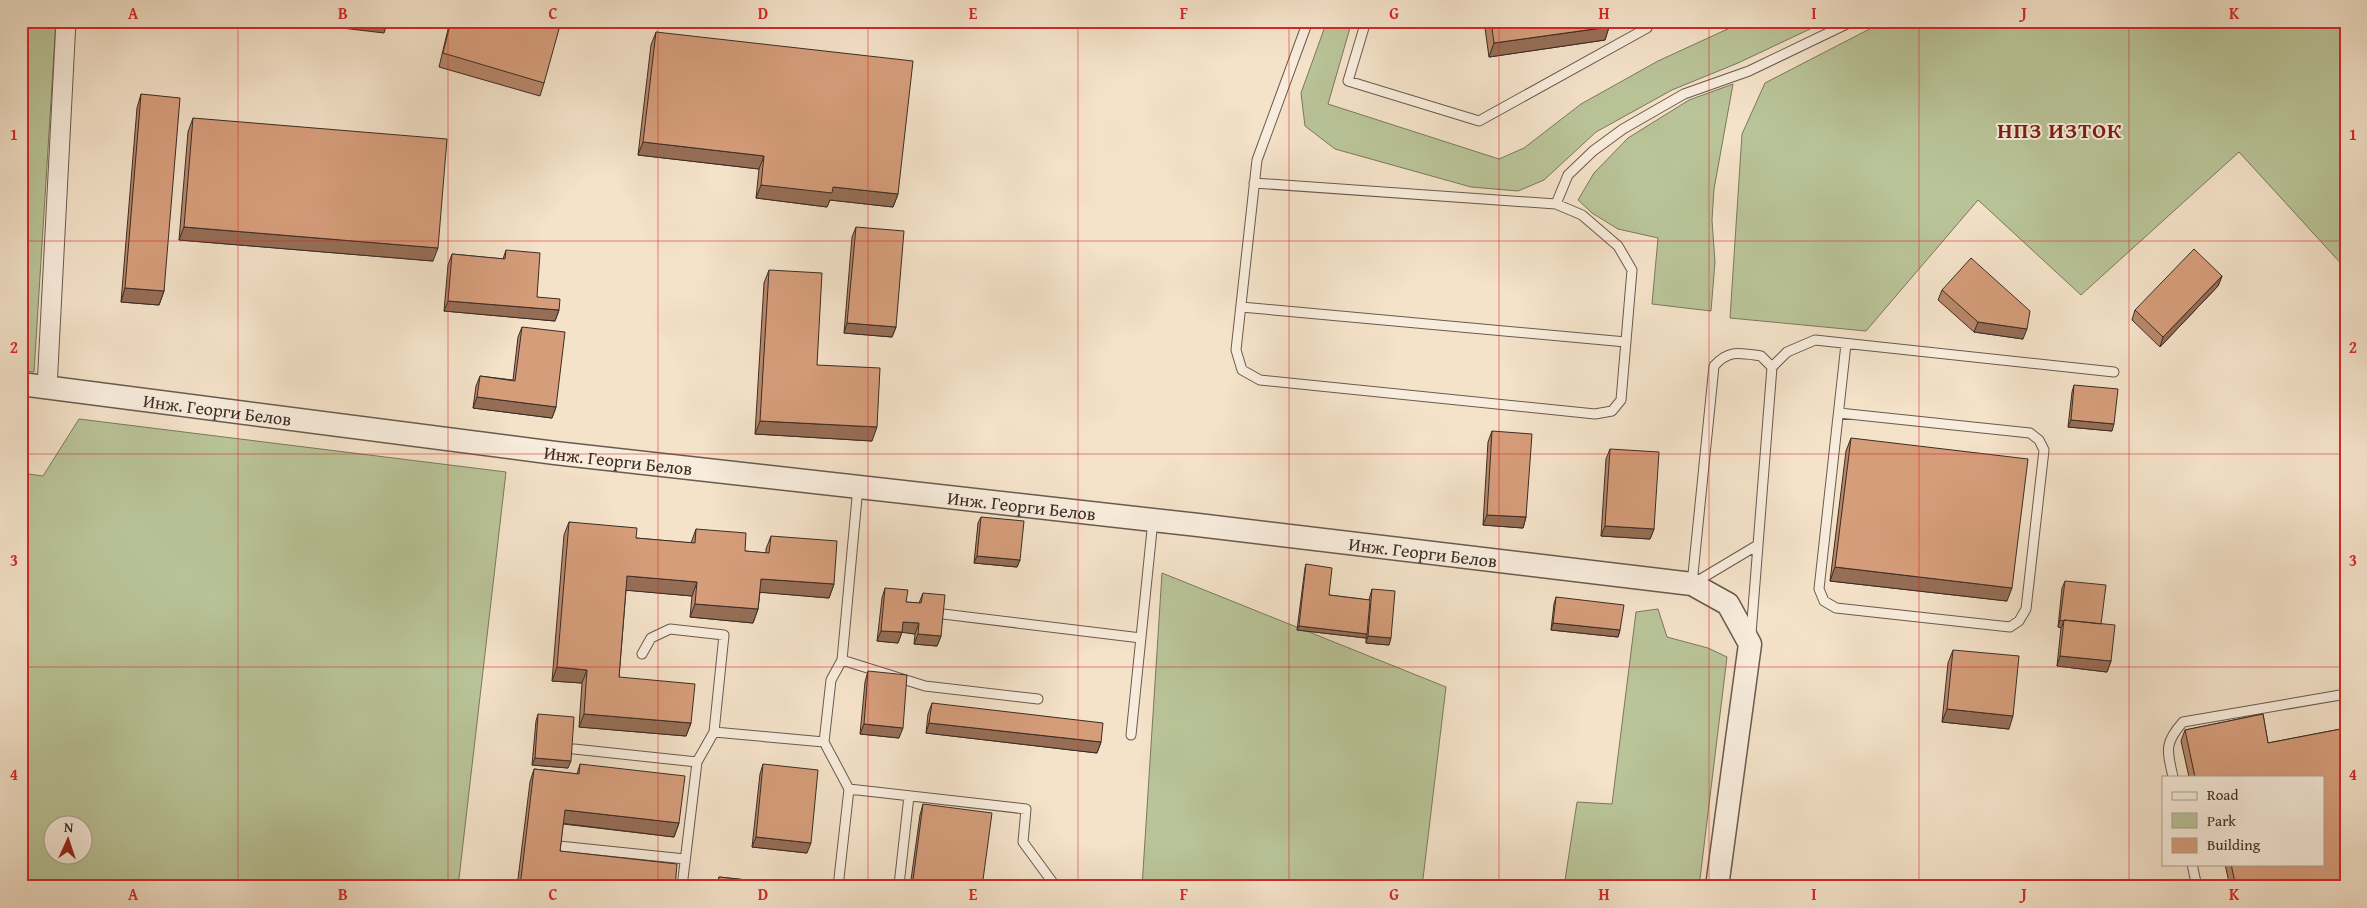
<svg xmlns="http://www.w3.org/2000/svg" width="2367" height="908" font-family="'Gentium Book Plus',serif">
	<rect width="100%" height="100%" fill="#f4e2c9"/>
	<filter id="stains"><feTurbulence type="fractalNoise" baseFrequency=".004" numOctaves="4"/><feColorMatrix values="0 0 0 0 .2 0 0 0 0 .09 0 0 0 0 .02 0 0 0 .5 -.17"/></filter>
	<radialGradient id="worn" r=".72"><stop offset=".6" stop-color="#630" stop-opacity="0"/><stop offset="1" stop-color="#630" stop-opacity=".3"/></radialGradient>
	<!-- green -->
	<path fill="#b9c498" stroke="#7a785e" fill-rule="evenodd" d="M21,21H56L34,372L21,371Z
		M1327,21H1352L1328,104L1499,159L1524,148L1581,104L1658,61L1745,21H1827L1738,63L1672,90L1596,132L1544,180L1518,191L1471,187L1335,149L1305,126L1301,93Z
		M1885,21H2346V269L2239,152L2081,295L1978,200L1866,331L1730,318L1742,134L1765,83Z
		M1733,84L1714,189L1712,220L1715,262L1711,311L1652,304L1658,238L1618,229L1592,213L1578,200L1594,173L1628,138L1689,100Z
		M79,419L506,472L458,887H21V473L43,476ZM52,826H82V856H52Z
		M1162,573L1446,687L1422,887H1142Z
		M1658,609L1667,637L1708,648L1727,657L1699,887H1564L1577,802L1612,804L1636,612Z"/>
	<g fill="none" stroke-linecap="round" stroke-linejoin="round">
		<!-- service casing -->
		<g stroke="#695a4e" stroke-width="11">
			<path id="service" d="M1366,21L1348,81L1479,121L1647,28L1645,21
				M1254,183L1556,204L1582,215L1618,246L1632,270L1621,400L1612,411L1595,414L1260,380L1242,370L1236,350L1257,160L1308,21
				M1556,204L1568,175L1593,151L1623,129L1684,94L1749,71L1853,21
				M1241,307L1626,342
				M1839,413L2030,433L2039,440L2044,450L2026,609L2019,621L2010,627L1836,608L1824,601L1819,589L1846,344
				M1694,583L1756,546
				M1692,584L1714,366C1729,349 1740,353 1761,356L1772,367
				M943,614L1141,638
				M1751,634L1772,367L1787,352L1815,340L2114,372
				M642,654L651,638L670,629L724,635L714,732
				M842,660L925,686L1038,699
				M1131,735L1153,520
				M574,749L697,762
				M2173,777C2167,750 2164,743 2183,722L2346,694
				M849,789L1026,809L1023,842L1056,887
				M559,846L685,859
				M2192,864L2197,887
				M899,885L909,796
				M682,887L697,762L714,732L824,742
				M838,887L849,789L824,742L831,680L842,660L858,487"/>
		</g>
		<!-- minor casing -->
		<g stroke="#695a4e" stroke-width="21">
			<path id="minor" d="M47,388L66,21"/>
		</g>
		<!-- tertiary casing -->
		<g stroke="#695a4e" stroke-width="25">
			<g id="tertiary">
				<path id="s1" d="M21,384L555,453L1198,525L1692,584L1728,604L1750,644L1717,887"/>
			</g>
		</g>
		<!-- service -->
		<use href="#service" stroke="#f8ecdc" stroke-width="9"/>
		<!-- minor -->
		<use href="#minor" stroke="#f8ecdc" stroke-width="19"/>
		<!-- tertiary -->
		<use href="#tertiary" stroke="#f8ecdc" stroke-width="22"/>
	</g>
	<!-- wall -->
	<path fill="#b8876a" stroke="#3b2c25" d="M450,21H532L544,83L540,96L439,67Z
		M1484,21H1609V27L1605,40L1489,57Z
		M1722,21H1743L1726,29Z
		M656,32L898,194L893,207L830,200L827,207L756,198L759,169L638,155L651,45Z
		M141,94L164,291L159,305L121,302L137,108Z
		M193,118L433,261L179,240L188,132Z
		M856,227L896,327L892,337L844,333L852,237Z
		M506,250L537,297L559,310L555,321L444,311L448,265L452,254L503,259Z
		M769,270L817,365L872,441L755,434L764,283Z
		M2222,276L2218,286L2160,347L2132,320L2135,310Z
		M1942,290L2023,339L1974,332L1938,300Z
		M522,327L556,407L552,418L473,408L476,386L480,376L513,380L518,337Z
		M2074,385L2112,431L2068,427L2072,392Z
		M1492,431L1526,517L1523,528L1483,525L1488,442Z
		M1851,438L2007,601L1830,581L1846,451Z
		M1610,449L1654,529L1650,539L1601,536L1606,459Z
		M981,517L1020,560L1017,567L974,563L978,523Z
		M569,522L636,538L691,543L696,529L745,551L766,553V549L771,536L834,584L829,598L760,592L758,609L753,623L690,617L692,596L626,590L619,677L691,723L686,736L579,727L582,683L552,681L564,535Z
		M1306,564L1329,595L1369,600L1370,596L1372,589L1389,645L1366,643V637V638L1297,630L1305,568Z
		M2065,581L2101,624L2111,661L2107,672L2057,666L2061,628L2058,627L2062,588Z
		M885,588L906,602L919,603L923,593L941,636L937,646L914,644L915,634L902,632L898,643L877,641L882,598Z
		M1556,597L1620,630L1618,637L1551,630L1554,604Z
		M1953,650L2009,729L1942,722L1948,663Z
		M868,671L899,738L860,734L865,682Z
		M932,703L1101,742L1097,753L926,733L928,714Z
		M538,714L568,768L532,765L536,721Z
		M2263,714L2268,743L2346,728V887H2230L2225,864H2323V777H2189L2181,741L2185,730Z
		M580,764L679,823L674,837L563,824L560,851L675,887H517L530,782L534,769L577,774Z
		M763,764L807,853L752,847L760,774Z
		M923,804L982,887H910L920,815Z
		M719,877L813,887H716Z"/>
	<!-- shaded-wall -->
	<path fill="#966e56" stroke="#3b2c25" d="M283,21H388L384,33Z
		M1730,21H1743L1726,29L1728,22Z
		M1609,27L1605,40L1489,57L1494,43Z
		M643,142L764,156L759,169L638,155Z
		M761,185L833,187L898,194L893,207L830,200L827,207L756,198Z
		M184,227L438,248L433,261L179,240Z
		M2222,276L2218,286L2160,347L2163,337Z
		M125,288L164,291L159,305L121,302Z
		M448,301L559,310L555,321L444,311Z
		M1978,322L2027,329L2023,339L1974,332Z
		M847,323L896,327L892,337L844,333Z
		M477,397L556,407L552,418L473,408Z
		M2071,420L2114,424L2112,431L2068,427Z
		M760,421L877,427L872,441L755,434Z
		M1487,515L1526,517L1523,528L1483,525Z
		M1605,526L1654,529L1650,539L1601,536Z
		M977,556L1020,560L1017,567L974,563Z
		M1835,567L2012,588L2007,601L1830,581Z
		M627,576L697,582L692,596L623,590Z
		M761,579L834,584L829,598L756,592Z
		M695,604L758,609L753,623L690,617Z
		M2060,620L2064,621L2061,628L2058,627Z
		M903,622L919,623L915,634L899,632Z
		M1553,623L1620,630L1618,637L1551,630Z
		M1299,626L1367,634L1366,638L1297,630Z
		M881,631L902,632L898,643L877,641Z
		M918,634L941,636L937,646L914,644Z
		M1368,636L1391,638L1389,645L1366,643Z
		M2060,656L2111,661L2107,672L2057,666Z
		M557,667L587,670L582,683L552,681Z
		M1947,709L2013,716L2009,729L1942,722Z
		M584,714L691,723L686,736L579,727Z
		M929,723L1101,742L1097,753L926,733Z
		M864,724L903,728L899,738L860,734Z
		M535,758L571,761L568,768L532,765Z
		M565,810L679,823L674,837L560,823Z
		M756,837L811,843L807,853L752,847Z
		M913,880L964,887H911Z"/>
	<!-- building -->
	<path fill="#d69d7b" stroke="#3b2c25" d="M451,21H532L559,29L544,83L443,53Z
		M1491,21H1609V27L1494,43Z
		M656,32L913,61L898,194L833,187L832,193L761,185L764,156L643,142Z
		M141,94L180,98L164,291L125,288Z
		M193,118L447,139L438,248L184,227Z
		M856,227L904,231L896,327L847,323Z
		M2194,249L2222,276L2163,337L2135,310Z
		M506,250L540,253L537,297L560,299L559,310L448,301L452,254L505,259Z
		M1971,258L2030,311L2027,329L1978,322L1942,290Z
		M769,270L822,273L817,365L880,368L877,427L760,421Z
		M522,327L565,332L556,407L477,397L480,376L515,381Z
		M2074,385L2118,389L2114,424L2071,420Z
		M21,422H25L24,453H21Z
		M1492,431L1532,434L1526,517L1487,515Z
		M1851,438L2028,459L2012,588L1835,567Z
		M1610,449L1659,452L1654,529L1605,526Z
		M981,517L1024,521L1020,560L977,556Z
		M569,522L637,528L636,538L695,543L696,529L746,533L745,551L769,553L771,536L837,541L834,584L761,579L758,609L695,604L697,582L627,576L619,677L695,684L691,723L584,714L587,670L557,667Z
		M1306,564L1332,568L1329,595L1370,600L1367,634L1299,626Z
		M2065,581L2106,585L2101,624L2064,620V621L2060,620Z
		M885,588L908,590L906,602L921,603L923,593L945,595L941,636L918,634L919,623L903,622L902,632L881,631Z
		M1372,589L1395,591L1391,638L1368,636Z
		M1556,597L1624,605L1620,630L1553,623Z
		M2064,620L2115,625L2111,661L2060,656Z
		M1953,650L2019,656L2013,716L1947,709Z
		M868,671L907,675L903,728L864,724Z
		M932,703L1103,723L1101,742L929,723Z
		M538,714L574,717L571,761L535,758Z
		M2263,714L2268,743L2346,728V887H2236L2231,864H2323V777H2195L2185,730Z
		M580,764L685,776L679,823L565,810L560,851L677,864L675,887H520L534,769L579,774Z
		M763,764L818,770L811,843L756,837Z
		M923,804L992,813L982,887H964L913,880Z
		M719,877L813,887H718Z"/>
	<!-- grid -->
	<path fill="none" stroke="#d62828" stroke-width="1" stroke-opacity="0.55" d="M238,21V887M448,21V887M658,21V887M868,21V887M1078,21V887M1289,21V887M1499,21V887M1709,21V887M1919,21V887M2129,21V887M21,241H2346M21,454H2346M21,667H2346"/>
	<g text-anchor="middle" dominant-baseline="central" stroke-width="4" stroke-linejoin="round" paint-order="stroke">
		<!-- street labels -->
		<g font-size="18" fill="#3b2c25" stroke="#f8ecdc">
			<text stroke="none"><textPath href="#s1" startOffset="198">Инж. Георги Белов</textPath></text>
			<text stroke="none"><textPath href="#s1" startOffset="602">Инж. Георги Белов</textPath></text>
			<text stroke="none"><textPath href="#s1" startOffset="1008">Инж. Георги Белов</textPath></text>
			<text stroke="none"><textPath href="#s1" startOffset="1412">Инж. Георги Белов</textPath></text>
		</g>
		<!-- district labels -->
		<g font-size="22" font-weight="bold" letter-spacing="1" fill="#7a1f14" stroke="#f8ecdc">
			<text x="2060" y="130">НПЗ ИЗТОК</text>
		</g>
	</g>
	<!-- margin -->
	<rect width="2367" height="908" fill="none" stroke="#f4e2c9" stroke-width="55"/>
	<!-- legend -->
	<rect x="2162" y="776" width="162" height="90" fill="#f8ecdc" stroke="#ac9f93"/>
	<rect x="2172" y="792" width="25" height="8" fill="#f8ecdc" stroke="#ac9f93"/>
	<text x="2207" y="800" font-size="15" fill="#3b2c25">Road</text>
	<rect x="2172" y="813" width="25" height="15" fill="#b9c498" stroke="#ac9f93"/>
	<text x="2207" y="826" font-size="15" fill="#3b2c25">Park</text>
	<rect x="2172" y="838" width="25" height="15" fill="#d69d7b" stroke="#ac9f93"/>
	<text x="2207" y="850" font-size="15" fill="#3b2c25">Building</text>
	<!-- north arrow -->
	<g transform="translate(68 840) rotate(3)"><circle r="24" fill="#f8ecdc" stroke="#ac9f93"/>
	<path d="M0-4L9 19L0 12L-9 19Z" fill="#8f2418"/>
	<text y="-8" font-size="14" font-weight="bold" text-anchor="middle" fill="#3b2c25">N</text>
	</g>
	<rect x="28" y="28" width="2312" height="852" fill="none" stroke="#d62828" stroke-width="2"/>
	<g font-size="16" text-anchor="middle" font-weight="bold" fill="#d62828">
		<text x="133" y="19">A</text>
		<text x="343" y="19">B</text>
		<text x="553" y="19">C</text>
		<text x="763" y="19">D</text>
		<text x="973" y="19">E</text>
		<text x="1184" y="19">F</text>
		<text x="1394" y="19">G</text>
		<text x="1604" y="19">H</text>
		<text x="1814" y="19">I</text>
		<text x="2024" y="19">J</text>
		<text x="2234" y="19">K</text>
		<text x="14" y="140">1</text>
		<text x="2353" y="140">1</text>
		<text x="14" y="353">2</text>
		<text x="2353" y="353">2</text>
		<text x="14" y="566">3</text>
		<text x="2353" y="566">3</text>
		<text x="14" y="780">4</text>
		<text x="2353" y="780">4</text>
		<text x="133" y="900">A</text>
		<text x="343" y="900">B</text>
		<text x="553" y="900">C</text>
		<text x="763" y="900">D</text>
		<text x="973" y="900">E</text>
		<text x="1184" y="900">F</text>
		<text x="1394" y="900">G</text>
		<text x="1604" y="900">H</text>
		<text x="1814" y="900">I</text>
		<text x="2024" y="900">J</text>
		<text x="2234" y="900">K</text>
	</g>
	<rect width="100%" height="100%" filter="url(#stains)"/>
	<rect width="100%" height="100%" fill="url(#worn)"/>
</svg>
